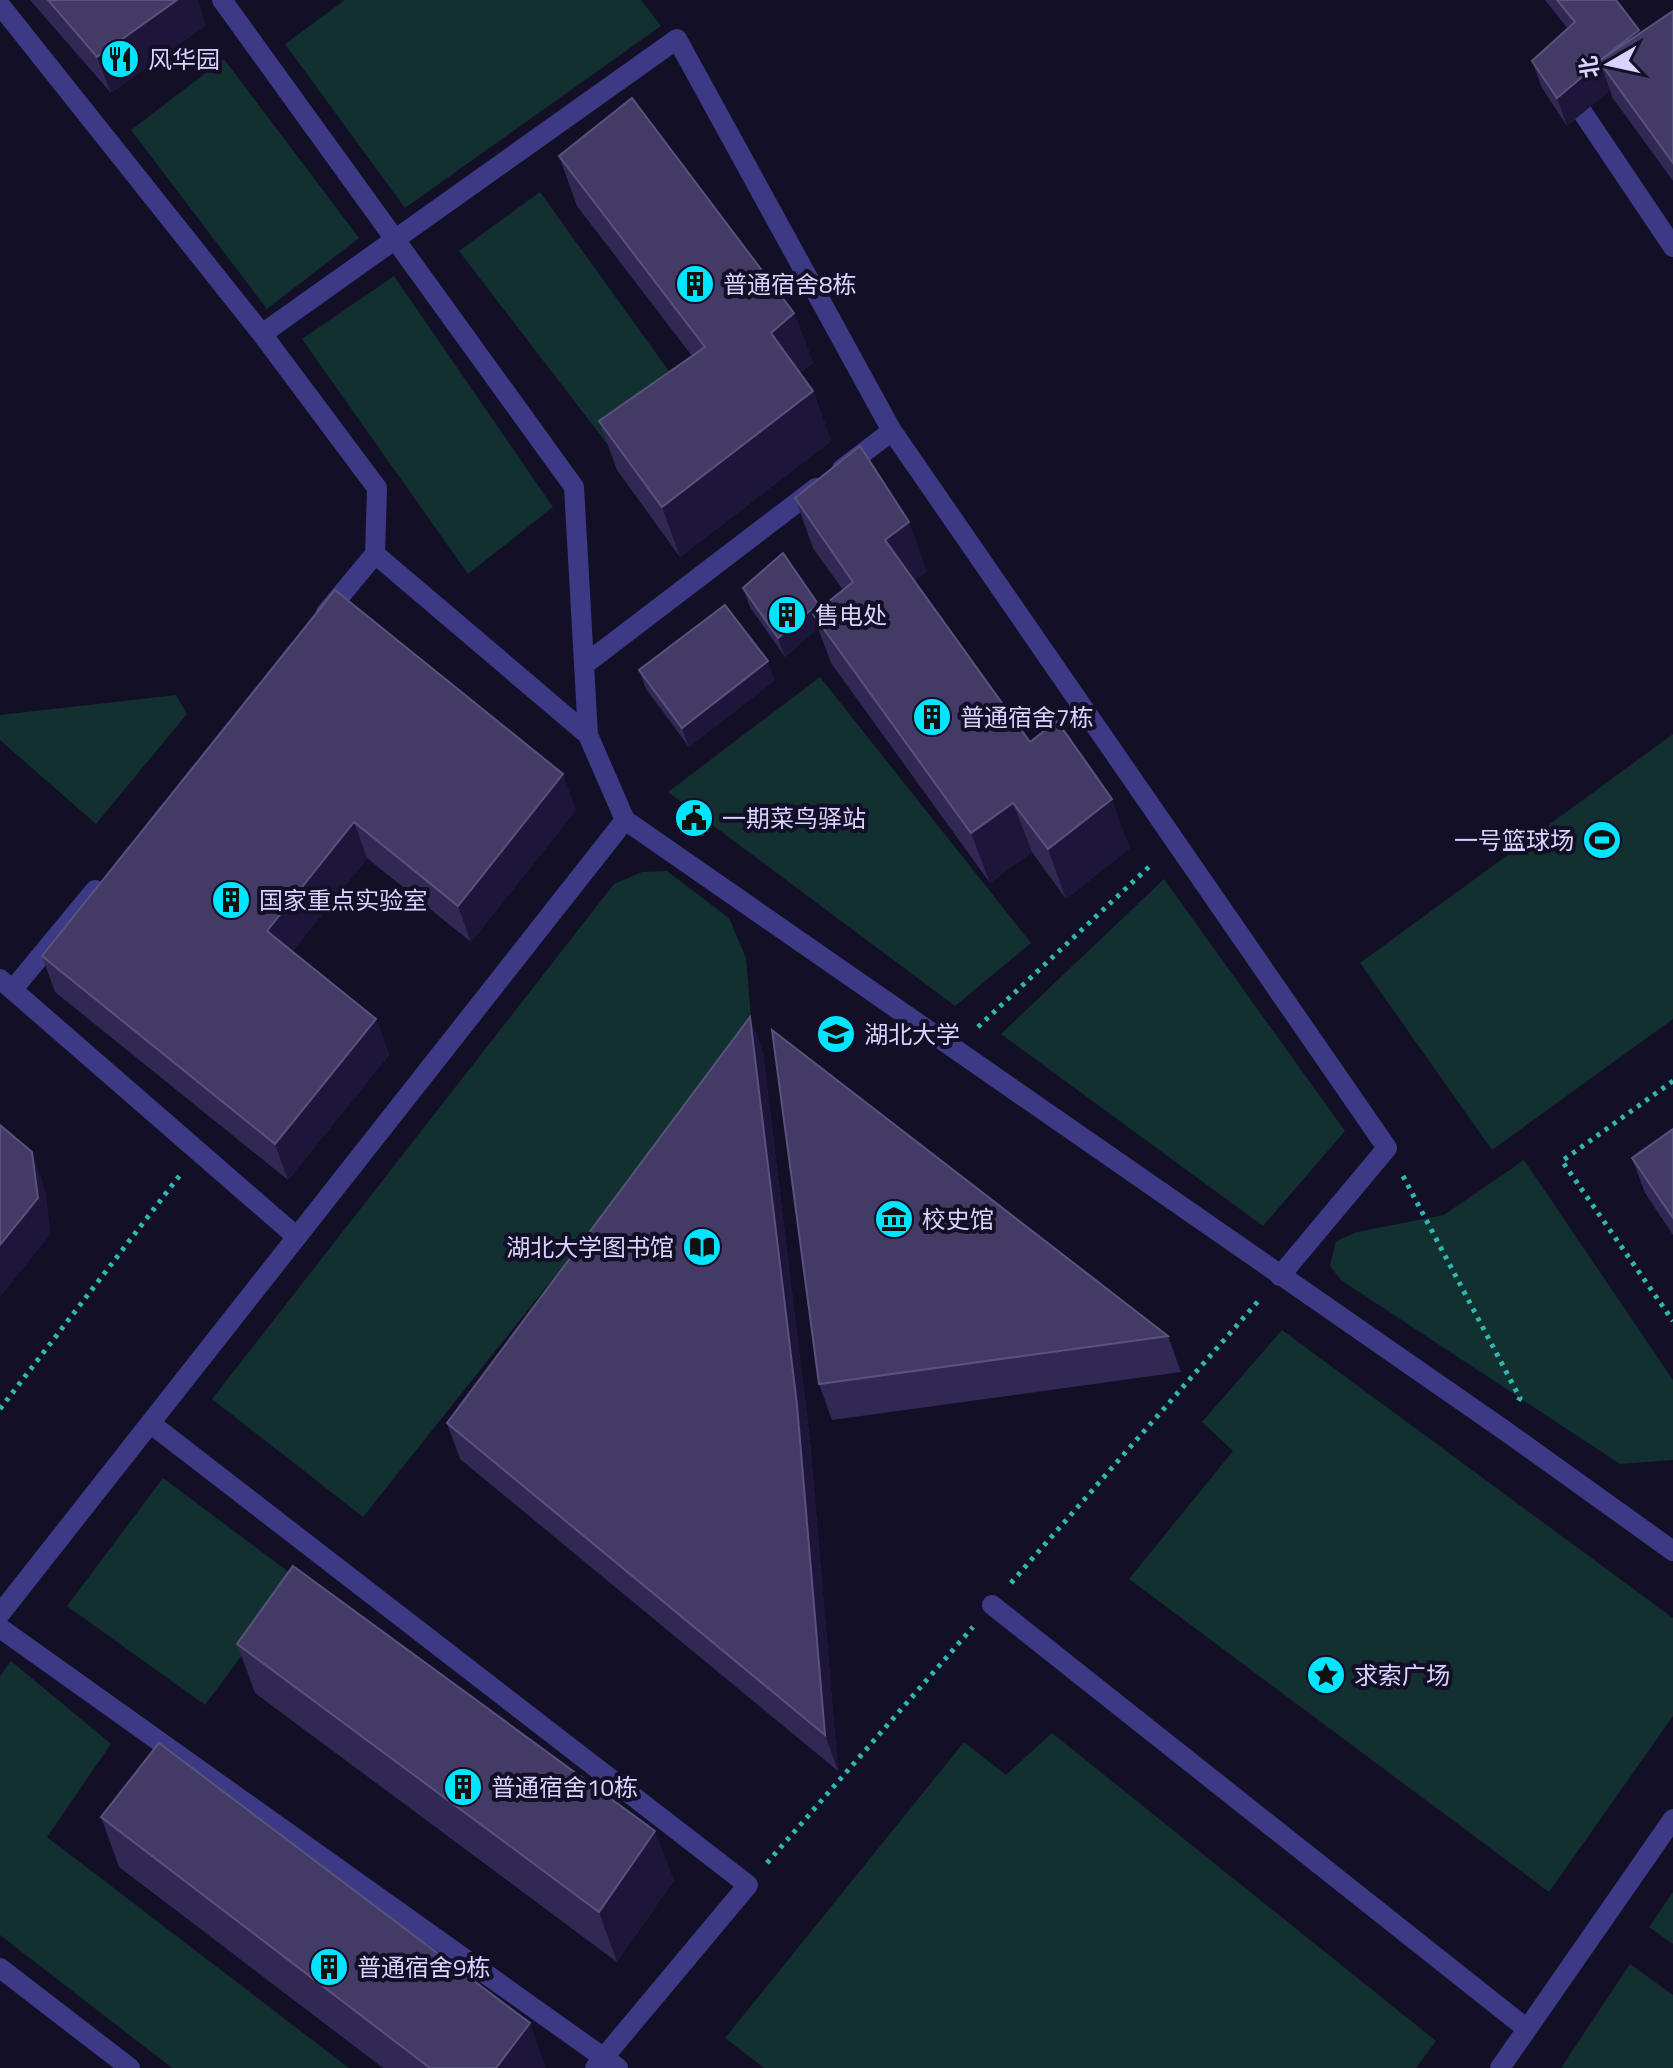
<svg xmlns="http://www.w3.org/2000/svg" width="1673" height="2068" font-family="'Titillium Web','Noto Sans SC',sans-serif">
	<rect width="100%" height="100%" fill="#130f26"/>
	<!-- green -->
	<path fill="#12302f" d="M345,0H641L661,26L405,208L285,44Z
		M224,59L359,238L267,309L131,130Z
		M540,192L684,392L608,445L459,251Z
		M394,276L553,507L468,574L302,339Z
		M820,677L1031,943L955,1006L668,792Z
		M176,695L187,714L96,824L0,740V715Z
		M1673,734V1019L1492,1150L1360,963Z
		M667,871L729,918L746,958L752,1029L363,1517L212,1399L614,884L642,872Z
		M1164,879L1345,1131L1263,1226L1001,1034Z
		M1524,1160L1673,1380V1460L1620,1464L1341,1280L1330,1266L1336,1241L1357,1232L1444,1215Z
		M1282,1330L1673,1618V1716L1549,1892L1129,1579L1233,1451L1202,1422Z
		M163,1478L298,1579L205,1705L67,1606Z
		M11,1661L111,1744L47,1837L349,2068H172L0,1935V1676Z
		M1052,1733L1436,2041L1416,2068H764L725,2038L964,1742L1006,1775Z
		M1673,1892V1944L1649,1927Z
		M1630,1964L1673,1995V2068H1561Z"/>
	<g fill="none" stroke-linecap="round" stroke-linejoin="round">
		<!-- path -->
		<path stroke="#2fb8b0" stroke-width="5" stroke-dasharray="4 6" stroke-linecap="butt" d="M978,1027L1152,864
			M1673,1081L1562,1161L1673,1321
			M1403,1176L1520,1398L1518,1401
			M0,1409L180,1175
			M1011,1583L1260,1299
			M767,1863L973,1627"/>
		<!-- minor -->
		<path stroke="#3d3a85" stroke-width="20" d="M222,0L574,487L588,735
			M0,5L262,334L377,488L375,554L326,613
			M1583,113L1673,247
			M262,334L677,39L892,431L1387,1148L1280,1276
			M842,469L892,431
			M375,554L588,735L625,820
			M584,665L816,488
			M0,979L297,1237
			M14,988L95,890
			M150,1423L748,1885L595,2068
			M992,1605L1527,2029
			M0,1614L625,820L1504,1430L1673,1551
			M0,1628L618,2068
			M0,1968L130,2068
			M1500,2068L1673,1819"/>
	</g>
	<!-- wall -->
	<path fill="#312854" d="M30,0H197L206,25L111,93Z
		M1545,0H1616L1640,33L1673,11V181L1612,97L1610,90L1567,126L1542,88L1532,61L1568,29Z
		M559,156L794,313L813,363L800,373L813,391L831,441L680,557L617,470L599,421L692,356L577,206Z
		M795,498L927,571L914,581L1030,742L1130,848L1066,899L1032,852L990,883L831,663L818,628L785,657L750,607L743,588L820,609L843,590L813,548Z
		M335,590L576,810L471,942L367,858L292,952L376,1019L389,1055L288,1180L55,992L42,956Z
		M639,670L775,680L689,747L646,689Z
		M750,1017L763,1053L810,1441L838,1771L460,1459L447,1423Z
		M1673,1129V1235L1645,1193L1632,1158Z
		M1168,1336L1181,1372L832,1420L819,1384Z
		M237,1644L674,1880L617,1962L255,1693Z
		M101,1817L546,2068H383L119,1867Z"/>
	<!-- shaded-wall -->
	<path fill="#1d163a" d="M177,0H197L206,25L111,93L97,57Z
		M1639,30L1649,58L1600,62Z
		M1600,62L1610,90L1567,126L1557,98Z
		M794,313L813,363L789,382L771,333Z
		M813,391L831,441L680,557L662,507Z
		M909,522L927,571L903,590L885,540Z
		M818,604L825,623L813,614L818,628L785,657L778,638Z
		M768,661L775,680L689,747L682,728Z
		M563,774L576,810L471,942L458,906Z
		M1112,799L1130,848L1066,899L1048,849Z
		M1013,803L1032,852L990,883L971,833Z
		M354,822L367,858L280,967L267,931Z
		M750,1017L763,1053L810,1441L838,1771L825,1735Z
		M376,1019L389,1055L288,1180L275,1144Z
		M32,1152L45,1188L51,1234L0,1297V1245Z
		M655,1831L674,1880L617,1962L599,1912Z
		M530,2023L546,2068H496Z"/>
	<!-- building -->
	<path fill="#433a66" stroke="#5a527e" stroke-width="2" d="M48,0H177L97,57Z
		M1557,0H1616L1639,30L1599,61L1600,62L1557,98L1532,61L1575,22Z
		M1673,11V163L1599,61Z
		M632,98L794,313L771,333L813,391L662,507L599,421L705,347L559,156Z
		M860,446L909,522L885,540L1030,742L1057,721L1112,799L1048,849L1013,803L971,833L813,614L853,582L795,498Z
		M783,553L818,604L778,638L743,588Z
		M335,590L563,774L458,906L354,822L267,931L376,1019L275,1144L42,956Z
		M725,605L768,661L682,728L639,670Z
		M750,1017L797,1405L825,1735L447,1423Z
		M772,1030L1168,1336L819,1384Z
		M0,1125L32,1152L38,1198L0,1245Z
		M1673,1129V1218L1632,1158Z
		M293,1566L655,1831L599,1912L237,1644Z
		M159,1743L530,2023L496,2068H430L101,1817Z"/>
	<!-- icons -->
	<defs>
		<g id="restaurant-disc" transform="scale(2)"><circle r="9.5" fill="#00e5ff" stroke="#130f26"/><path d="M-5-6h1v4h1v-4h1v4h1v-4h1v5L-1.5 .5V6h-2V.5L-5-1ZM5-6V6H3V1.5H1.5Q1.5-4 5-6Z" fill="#111"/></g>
		<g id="building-disc" transform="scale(2)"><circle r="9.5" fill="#00e5ff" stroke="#130f26"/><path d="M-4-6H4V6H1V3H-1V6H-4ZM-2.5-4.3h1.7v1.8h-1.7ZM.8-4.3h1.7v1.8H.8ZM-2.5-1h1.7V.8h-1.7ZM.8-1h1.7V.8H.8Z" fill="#111"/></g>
		<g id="civic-disc" transform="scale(2)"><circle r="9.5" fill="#00e5ff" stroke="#130f26"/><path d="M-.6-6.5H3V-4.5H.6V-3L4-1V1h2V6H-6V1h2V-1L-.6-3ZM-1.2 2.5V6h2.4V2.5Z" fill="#111"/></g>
		<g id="stadium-disc" transform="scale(2)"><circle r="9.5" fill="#00e5ff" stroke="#130f26"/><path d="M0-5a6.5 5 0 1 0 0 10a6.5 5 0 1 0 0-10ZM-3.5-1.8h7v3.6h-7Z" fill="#111"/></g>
		<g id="university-disc" transform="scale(2)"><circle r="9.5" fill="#00e5ff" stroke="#130f26"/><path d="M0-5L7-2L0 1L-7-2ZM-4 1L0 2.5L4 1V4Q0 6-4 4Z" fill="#111"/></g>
		<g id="museum-disc" transform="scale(2)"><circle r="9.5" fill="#00e5ff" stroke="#130f26"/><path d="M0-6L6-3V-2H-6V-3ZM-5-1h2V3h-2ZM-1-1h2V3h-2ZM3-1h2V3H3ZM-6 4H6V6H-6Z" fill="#111"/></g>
		<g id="library-disc" transform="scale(2)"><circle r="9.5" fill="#00e5ff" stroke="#130f26"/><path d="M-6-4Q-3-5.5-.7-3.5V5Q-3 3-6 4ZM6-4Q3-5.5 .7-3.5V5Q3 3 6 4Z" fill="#111"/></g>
		<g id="sight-disc" transform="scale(2)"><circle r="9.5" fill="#00e5ff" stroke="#130f26"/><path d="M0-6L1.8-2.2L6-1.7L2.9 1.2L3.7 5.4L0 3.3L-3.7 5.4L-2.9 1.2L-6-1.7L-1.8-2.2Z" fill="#111"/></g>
	</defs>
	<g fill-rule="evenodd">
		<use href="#restaurant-disc" x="120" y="59"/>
		<use href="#building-disc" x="695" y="284"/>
		<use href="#building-disc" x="787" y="615"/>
		<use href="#building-disc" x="932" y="717"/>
		<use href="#civic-disc" x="694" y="818"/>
		<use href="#stadium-disc" x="1602" y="840"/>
		<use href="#building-disc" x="231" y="900"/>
		<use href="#university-disc" x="836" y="1034"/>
		<use href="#museum-disc" x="894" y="1219"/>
		<use href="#library-disc" x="702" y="1247"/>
		<use href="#sight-disc" x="1326" y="1675"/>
		<use href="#building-disc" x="463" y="1787"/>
		<use href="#building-disc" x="329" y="1967"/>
	</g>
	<g text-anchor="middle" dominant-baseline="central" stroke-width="8" stroke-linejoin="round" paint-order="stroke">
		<!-- poi labels -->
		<g font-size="24" fill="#d9d4ff" stroke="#130f26" text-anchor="start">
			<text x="148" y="59">风华园</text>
			<text x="723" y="284">普通宿舍8栋</text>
			<text x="815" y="615">售电处</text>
			<text x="960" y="717">普通宿舍7栋</text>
			<text x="722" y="818">一期菜鸟驿站</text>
			<text x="1574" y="840" text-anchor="end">一号篮球场</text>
			<text x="259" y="900">国家重点实验室</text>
			<text x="864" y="1034">湖北大学</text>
			<text x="922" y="1219">校史馆</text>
			<text x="674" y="1247" text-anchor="end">湖北大学图书馆</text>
			<text x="1354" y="1675">求索广场</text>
			<text x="491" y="1787">普通宿舍10栋</text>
			<text x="357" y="1967">普通宿舍9栋</text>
		</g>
	</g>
	<!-- north arrow -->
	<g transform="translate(1609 64) rotate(261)" stroke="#130f26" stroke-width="6" paint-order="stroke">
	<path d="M0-6L14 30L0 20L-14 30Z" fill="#d9d4ff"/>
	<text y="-12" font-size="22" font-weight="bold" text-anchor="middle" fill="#d9d4ff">北</text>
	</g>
</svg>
